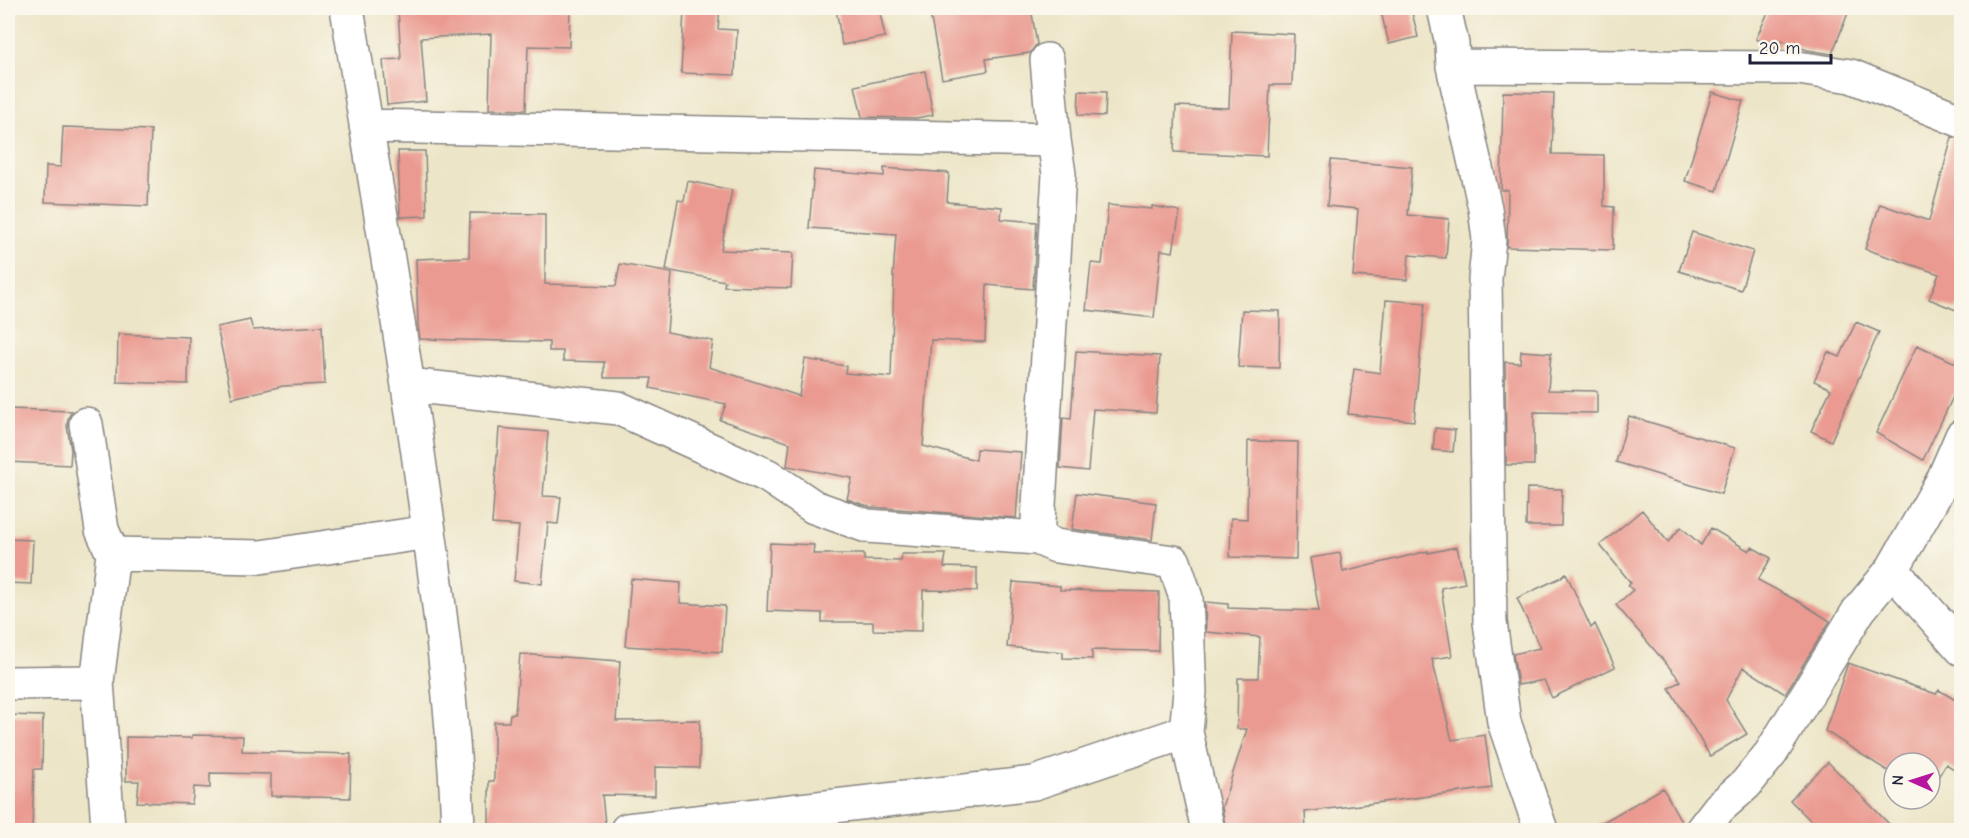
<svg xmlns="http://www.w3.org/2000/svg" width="1969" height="838" font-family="'Comic Neue',sans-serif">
	<rect width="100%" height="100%" fill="#fbf7ec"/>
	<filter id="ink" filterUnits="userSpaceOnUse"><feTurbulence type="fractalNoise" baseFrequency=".0167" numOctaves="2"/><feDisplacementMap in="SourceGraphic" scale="12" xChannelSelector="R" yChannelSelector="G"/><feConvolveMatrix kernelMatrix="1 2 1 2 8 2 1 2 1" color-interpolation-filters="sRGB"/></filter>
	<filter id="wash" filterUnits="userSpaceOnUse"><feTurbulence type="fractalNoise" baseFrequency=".008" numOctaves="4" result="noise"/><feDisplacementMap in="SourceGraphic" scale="24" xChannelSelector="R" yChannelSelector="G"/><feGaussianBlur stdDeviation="1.35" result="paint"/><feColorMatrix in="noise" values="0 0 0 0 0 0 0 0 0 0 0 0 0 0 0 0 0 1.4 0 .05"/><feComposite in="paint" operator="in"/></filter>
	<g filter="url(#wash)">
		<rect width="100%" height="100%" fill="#ece5c7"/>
		<g id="blocks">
			<!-- building -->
			<path fill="#ea9a90" d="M398,8H570L569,47L528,46L526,110L489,109L491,34L421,38L426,101L387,105L383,60L401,59Z
				M684,8H720L718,29L737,30L735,75L681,73Z
				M836,8H879L885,37L842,45Z
				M929,8H1031L1037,44L1030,53L986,59L988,71L942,79Z
				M1380,8H1411L1418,37L1389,44Z
				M1770,8H1850L1832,54L1807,50L1781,40L1777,49L1756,39Z
				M1232,31L1294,34L1292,85H1270L1267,156L1174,152L1176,106L1229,108Z
				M925,71L933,115L916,118L862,117L855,86Z
				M1079,91L1106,92L1105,116L1078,115Z
				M1503,92L1554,93L1552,154L1604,155V206L1614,207L1613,250L1507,247L1508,190H1501Z
				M1712,92L1743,101L1717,191L1685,181Z
				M63,127L151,130L148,206L45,202L46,166L61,167Z
				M1952,137L1962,139V297L1956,310L1929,299L1939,274L1865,249L1880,204L1929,221Z
				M398,151H425L427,216L400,217Z
				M1331,160L1412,167L1408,215L1449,219L1446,258L1409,255L1407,280L1353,276L1358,209L1327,206Z
				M884,168L949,173L947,202L1002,207L1001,219L1037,222L1033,289L987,285L985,342L931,340L923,446L976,460L977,449L1021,452L1016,518L871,507L847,499L852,478L787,466L790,443L720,420L726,404L650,388L652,378H604V362L563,361V351H549V342L420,339L418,325L416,259L469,257L470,213L545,214V284L616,286L620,264L672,273L667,332L713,341L709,367L799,396L805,359L846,366L845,373L891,377L894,277H893L896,234L809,228L814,170L884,176Z
				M688,181L732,190L721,250L793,253L791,288L724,286L725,281L666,270L678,200L684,201Z
				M1108,205L1152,209V206L1180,211L1173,252L1161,250L1154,318L1086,310L1091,263L1102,264Z
				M1692,232L1753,251L1741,290L1679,271Z
				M1386,300L1425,303L1414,421L1348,414L1354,369L1380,373Z
				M1242,310L1280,311L1279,368L1238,367Z
				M250,320L253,330L322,326L325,384L283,386L232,398L217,327Z
				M1856,322L1879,332L1831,441L1811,431L1831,389L1814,381L1828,352L1840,357Z
				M118,334L189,337L188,384L117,382Z
				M1917,345L1962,366V378L1923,460L1876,433Z
				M1076,351L1160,356L1156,413L1093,409L1088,471L1060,468L1063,418L1071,419Z
				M1521,351L1551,353L1548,390L1597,391V413L1534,412V465H1506L1505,362L1520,363Z
				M8,409L72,411L68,418L67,426L71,450L70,465L8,462Z
				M1629,416L1735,448L1721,494L1616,462Z
				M499,428L548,432L543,496L561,497L558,524L548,523L542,584L514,581L519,526L492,524Z
				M1435,428L1455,430L1453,452L1433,450Z
				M1248,441L1298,442L1296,559L1230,557L1231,518L1247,519Z
				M1527,488L1562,489L1561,526H1526Z
				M1077,493L1156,503L1152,540L1072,529Z
				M1642,510L1668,542L1681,527L1701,545L1711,528L1749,551L1752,547L1771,558L1758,580L1803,604L1830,621L1785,694L1743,667L1726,700L1747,734L1710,756L1669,688L1681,681L1616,605L1633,590L1628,586L1631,583L1600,545Z
				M8,539L33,540L31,584L8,583Z
				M770,543L814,545L813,554H864V560L901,561L902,554H946L944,567L977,568V591L923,590L922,631L873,630V622H822V613L767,611Z
				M1457,547L1465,583L1441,588L1452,656L1432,659L1452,740L1485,735L1492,788L1305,812L1306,831H1226L1222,807L1247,729H1237L1238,678H1258L1260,637L1206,632L1205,602L1228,604V608L1319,611L1310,558L1340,553L1343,572L1428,551V553Z
				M1566,573L1591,628L1595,624L1615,667L1552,698L1544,680L1518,685L1513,654L1540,648L1517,598L1560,578Z
				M631,579L681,583L680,603L725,606L722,652L625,646Z
				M1013,582L1060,586V590L1159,592L1158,651L1092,650V659L1063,658V652L1007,647Z
				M520,654L620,661L616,721L700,720L699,768L655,767V796L602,795L605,823L529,831H489V781H494V722H509L510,714H515Z
				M1848,663L1936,694L1939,690L1962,704V774L1946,764L1930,790V763H1894V775L1825,731Z
				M8,715L43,716L42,769H34L32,831H8Z
				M192,735L243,736L242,751L351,754L350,798L271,796V774L210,773V788L194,787L192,804L137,802L139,781H126V737L192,738Z
				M1828,762L1896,831H1821L1790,800Z
				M1663,788L1682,823L1670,831H1587Z"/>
		</g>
	</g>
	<g filter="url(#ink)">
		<use href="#blocks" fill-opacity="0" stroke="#878481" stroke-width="1.5"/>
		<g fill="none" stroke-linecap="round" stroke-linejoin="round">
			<!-- minor casing -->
			<g stroke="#878481" stroke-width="36">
				<path id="minor" d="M347,8C372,163 399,318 421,474C438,592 454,711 458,830
					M1444,8L1452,44L1453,66L1485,208L1489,240L1485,279L1490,622L1504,722L1541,830
					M1453,66L1798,68L1851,76L1962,121
					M366,126L1054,140
					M408,385L618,408L768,476L814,507L867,526L1037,538L1056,546L1174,562L1186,598L1190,692L1186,732L1208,830
					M86,424L102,530L113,554L97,682L108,826
					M1037,538L1059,174L1054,140L1047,60
					M113,554L260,557L429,532
					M1892,570L1962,649
					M8,683L97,682
					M627,830L1034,783L1186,732
					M1702,830L1719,808L1746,784L1771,753L1859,610L1892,570L1942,482L1962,436"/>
			</g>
			<!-- minor -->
			<use href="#minor" stroke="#fff" stroke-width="33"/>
		</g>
	</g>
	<!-- margin -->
	<rect width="1969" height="838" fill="none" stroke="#fbf7ec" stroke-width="30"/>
	<!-- north arrow -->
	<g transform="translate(1912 781) rotate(273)"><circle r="28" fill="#fbf7ec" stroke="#a4a2a5" stroke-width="1.5"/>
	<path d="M0-4.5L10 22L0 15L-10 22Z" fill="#b5179e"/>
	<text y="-9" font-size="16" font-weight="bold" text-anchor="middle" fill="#22223b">N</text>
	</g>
	<!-- scale -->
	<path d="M1750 54v9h81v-9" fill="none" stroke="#22223b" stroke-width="3"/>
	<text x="1759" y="54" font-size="18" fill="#22223b" stroke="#fbf7ec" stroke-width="4.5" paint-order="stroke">20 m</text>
</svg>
